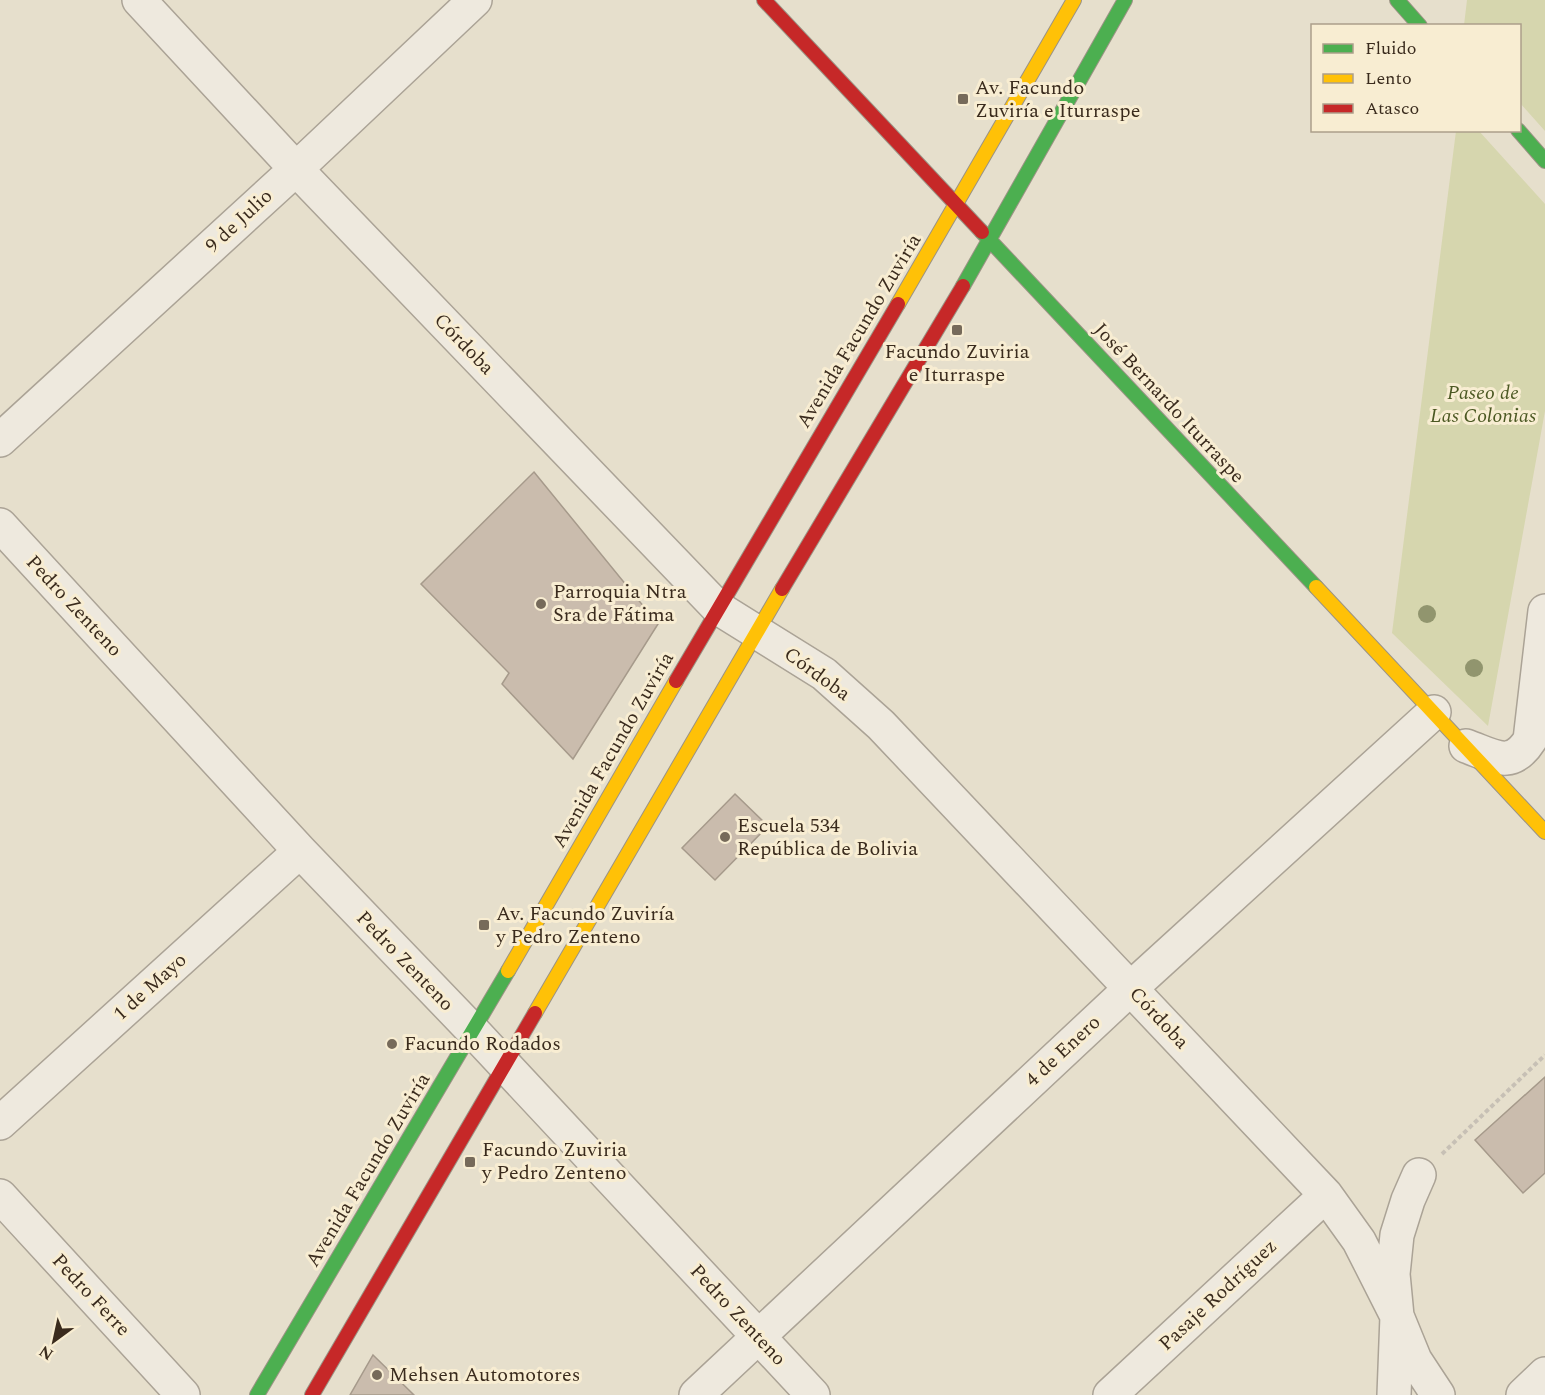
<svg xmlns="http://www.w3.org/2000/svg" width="1545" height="1395" font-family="Spectral,serif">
	<rect width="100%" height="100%" fill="#e6dfcc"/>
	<!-- green -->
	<path fill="#d6d6ae" d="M1467,0H1545V131L1520,103V26L1464,25Z
		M1456,131H1479L1545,204V411L1488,726L1392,633Z"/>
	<!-- building -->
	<path fill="#cabcad" stroke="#a69a8b" stroke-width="1.5" d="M534,472L658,624L573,759L502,684L509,673L421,584Z
		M735,794L768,826L715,880L682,848Z
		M1545,1077V1173L1523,1193L1475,1140Z
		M373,1355L414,1395H350Z"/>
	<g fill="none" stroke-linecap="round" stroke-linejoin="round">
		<!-- street casing -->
		<g stroke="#aba396" stroke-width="36">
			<path id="street" d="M139,0L296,169L718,608L824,674L881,725L1326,1195L1359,1241L1397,1316L1415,1360L1438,1395
				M0,440L296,169L475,0
				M0,525L300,851L473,1031L813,1395
				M1466,746C1494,756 1511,770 1530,740L1545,611
				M0,1123L300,851
				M0,1196L183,1395
				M696,1395L1131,988L1434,712
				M1110,1395L1326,1195
				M1394,1395L1397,1316L1393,1274L1397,1235L1408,1200L1419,1175
				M1523,1395L1545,1374"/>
		</g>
		<!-- fast casing -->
		<g stroke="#9b9385" stroke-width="16">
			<path id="fast" d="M1397,0L1420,26
				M1518,130L1545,161
				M982,232L1316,587
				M963,286L1125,0
				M257,1395L508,971"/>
		</g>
		<!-- slow casing -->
		<g stroke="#9b9385" stroke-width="16">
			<path id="slow" d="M898,304L1074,0
				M1316,587L1545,832
				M508,971L676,681
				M535,1013L782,589"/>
		</g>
		<!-- jam casing -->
		<g stroke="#9b9385" stroke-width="16">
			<path id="jam" d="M764,0L982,232
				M782,589L963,286
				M676,681L898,304
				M312,1395L535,1013"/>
		</g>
		<!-- path -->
		<path stroke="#c7c0b5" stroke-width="4" stroke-dasharray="4.5 3" stroke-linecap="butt" d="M1442,1154L1545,1055"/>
		<!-- street -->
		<use href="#street" stroke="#eee9de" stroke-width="33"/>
		<!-- fast -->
		<use href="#fast" stroke="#4caf50" stroke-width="14"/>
		<!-- slow -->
		<use href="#slow" stroke="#ffc107" stroke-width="14"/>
		<!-- jam -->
		<use href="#jam" stroke="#c62828" stroke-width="14"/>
	</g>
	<!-- trees -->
	<g fill="#91956e">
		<circle cx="1427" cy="614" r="9"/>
		<circle cx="1474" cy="668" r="9"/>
	</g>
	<!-- markers -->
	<g fill="#766a5a" stroke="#f8edd2" stroke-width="2">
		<rect x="957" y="93" width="12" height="12" rx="3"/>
		<rect x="951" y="324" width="12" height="12" rx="3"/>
		<circle cx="541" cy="604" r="6"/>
		<circle cx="725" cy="837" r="6"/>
		<rect x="478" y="919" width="12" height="12" rx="3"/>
		<circle cx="392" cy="1044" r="6"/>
		<rect x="464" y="1156" width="12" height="12" rx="3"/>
		<circle cx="377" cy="1375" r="6"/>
	</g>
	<g text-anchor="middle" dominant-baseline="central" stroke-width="6" stroke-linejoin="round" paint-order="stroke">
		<!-- poi labels -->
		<g font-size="20" fill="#3a2b1d" stroke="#f8edd2" text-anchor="start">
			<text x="975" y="88">Av. Facundo<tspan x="975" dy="23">Zuviría e Iturraspe</tspan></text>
			<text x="957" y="352" text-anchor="middle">Facundo Zuviria<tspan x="957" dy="23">e Iturraspe</tspan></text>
			<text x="553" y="592">Parroquia Ntra<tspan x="553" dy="23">Sra de Fátima</tspan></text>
			<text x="737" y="826">Escuela 534<tspan x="737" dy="23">República de Bolivia</tspan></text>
			<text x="496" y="914">Av. Facundo Zuviría<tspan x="496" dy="23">y Pedro Zenteno</tspan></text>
			<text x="404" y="1044">Facundo Rodados</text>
			<text x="482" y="1150">Facundo Zuviria<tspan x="482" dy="23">y Pedro Zenteno</tspan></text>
			<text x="389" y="1375">Mehsen Automotores</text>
		</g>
		<!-- street labels -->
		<g font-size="20" fill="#3a2b1d" stroke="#f8edd2">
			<text transform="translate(239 221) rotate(-43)">9 de Julio</text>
			<text transform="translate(859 331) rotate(-59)">Avenida Facundo Zuviría</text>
			<text transform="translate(464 344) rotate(46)">Córdoba</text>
			<text transform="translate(1169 403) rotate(47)">José Bernardo Iturraspe</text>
			<text transform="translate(74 606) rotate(47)">Pedro Zenteno</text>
			<text transform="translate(817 674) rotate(36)">Córdoba</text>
			<text transform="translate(613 750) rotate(-60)">Avenida Facundo Zuviría</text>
			<text transform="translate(405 961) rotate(46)">Pedro Zenteno</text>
			<text transform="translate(150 987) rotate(-42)">1 de Mayo</text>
			<text transform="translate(1159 1018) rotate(47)">Córdoba</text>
			<text transform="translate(1063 1051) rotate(-43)">4 de Enero</text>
			<text transform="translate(368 1170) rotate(-59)">Avenida Facundo Zuviría</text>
			<text transform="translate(91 1295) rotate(47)">Pedro Ferre</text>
			<text transform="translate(1218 1295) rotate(-43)">Pasaje Rodríguez</text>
			<text transform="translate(738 1315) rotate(47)">Pedro Zenteno</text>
		</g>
		<!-- park labels -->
		<g font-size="20" font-style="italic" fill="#4b5822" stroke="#f8edd2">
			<text x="1483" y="393">Paseo de<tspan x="1483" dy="23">Las Colonias</tspan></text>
		</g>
	</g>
	<!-- legend -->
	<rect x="1311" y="24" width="210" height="108" fill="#f8edd2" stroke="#ac9f8a" stroke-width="1.5"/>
	<rect x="1323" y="44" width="30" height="9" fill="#4caf50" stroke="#ac9f8a" stroke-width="1.5"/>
	<text x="1365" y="54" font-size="18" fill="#3a2b1d">Fluido</text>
	<rect x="1323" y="74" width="30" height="9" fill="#ffc107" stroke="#ac9f8a" stroke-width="1.5"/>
	<text x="1365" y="84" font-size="18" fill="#3a2b1d">Lento</text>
	<rect x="1323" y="104" width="30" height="9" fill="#c62828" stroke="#ac9f8a" stroke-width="1.5"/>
	<text x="1365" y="114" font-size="18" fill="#3a2b1d">Atasco</text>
	<!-- north arrow -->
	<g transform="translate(54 1341) rotate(213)" stroke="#f8edd2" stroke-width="4.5" paint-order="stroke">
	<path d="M0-4.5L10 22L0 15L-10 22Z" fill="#3a2b1d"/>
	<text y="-9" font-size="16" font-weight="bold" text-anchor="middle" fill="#3a2b1d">N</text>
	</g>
</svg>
